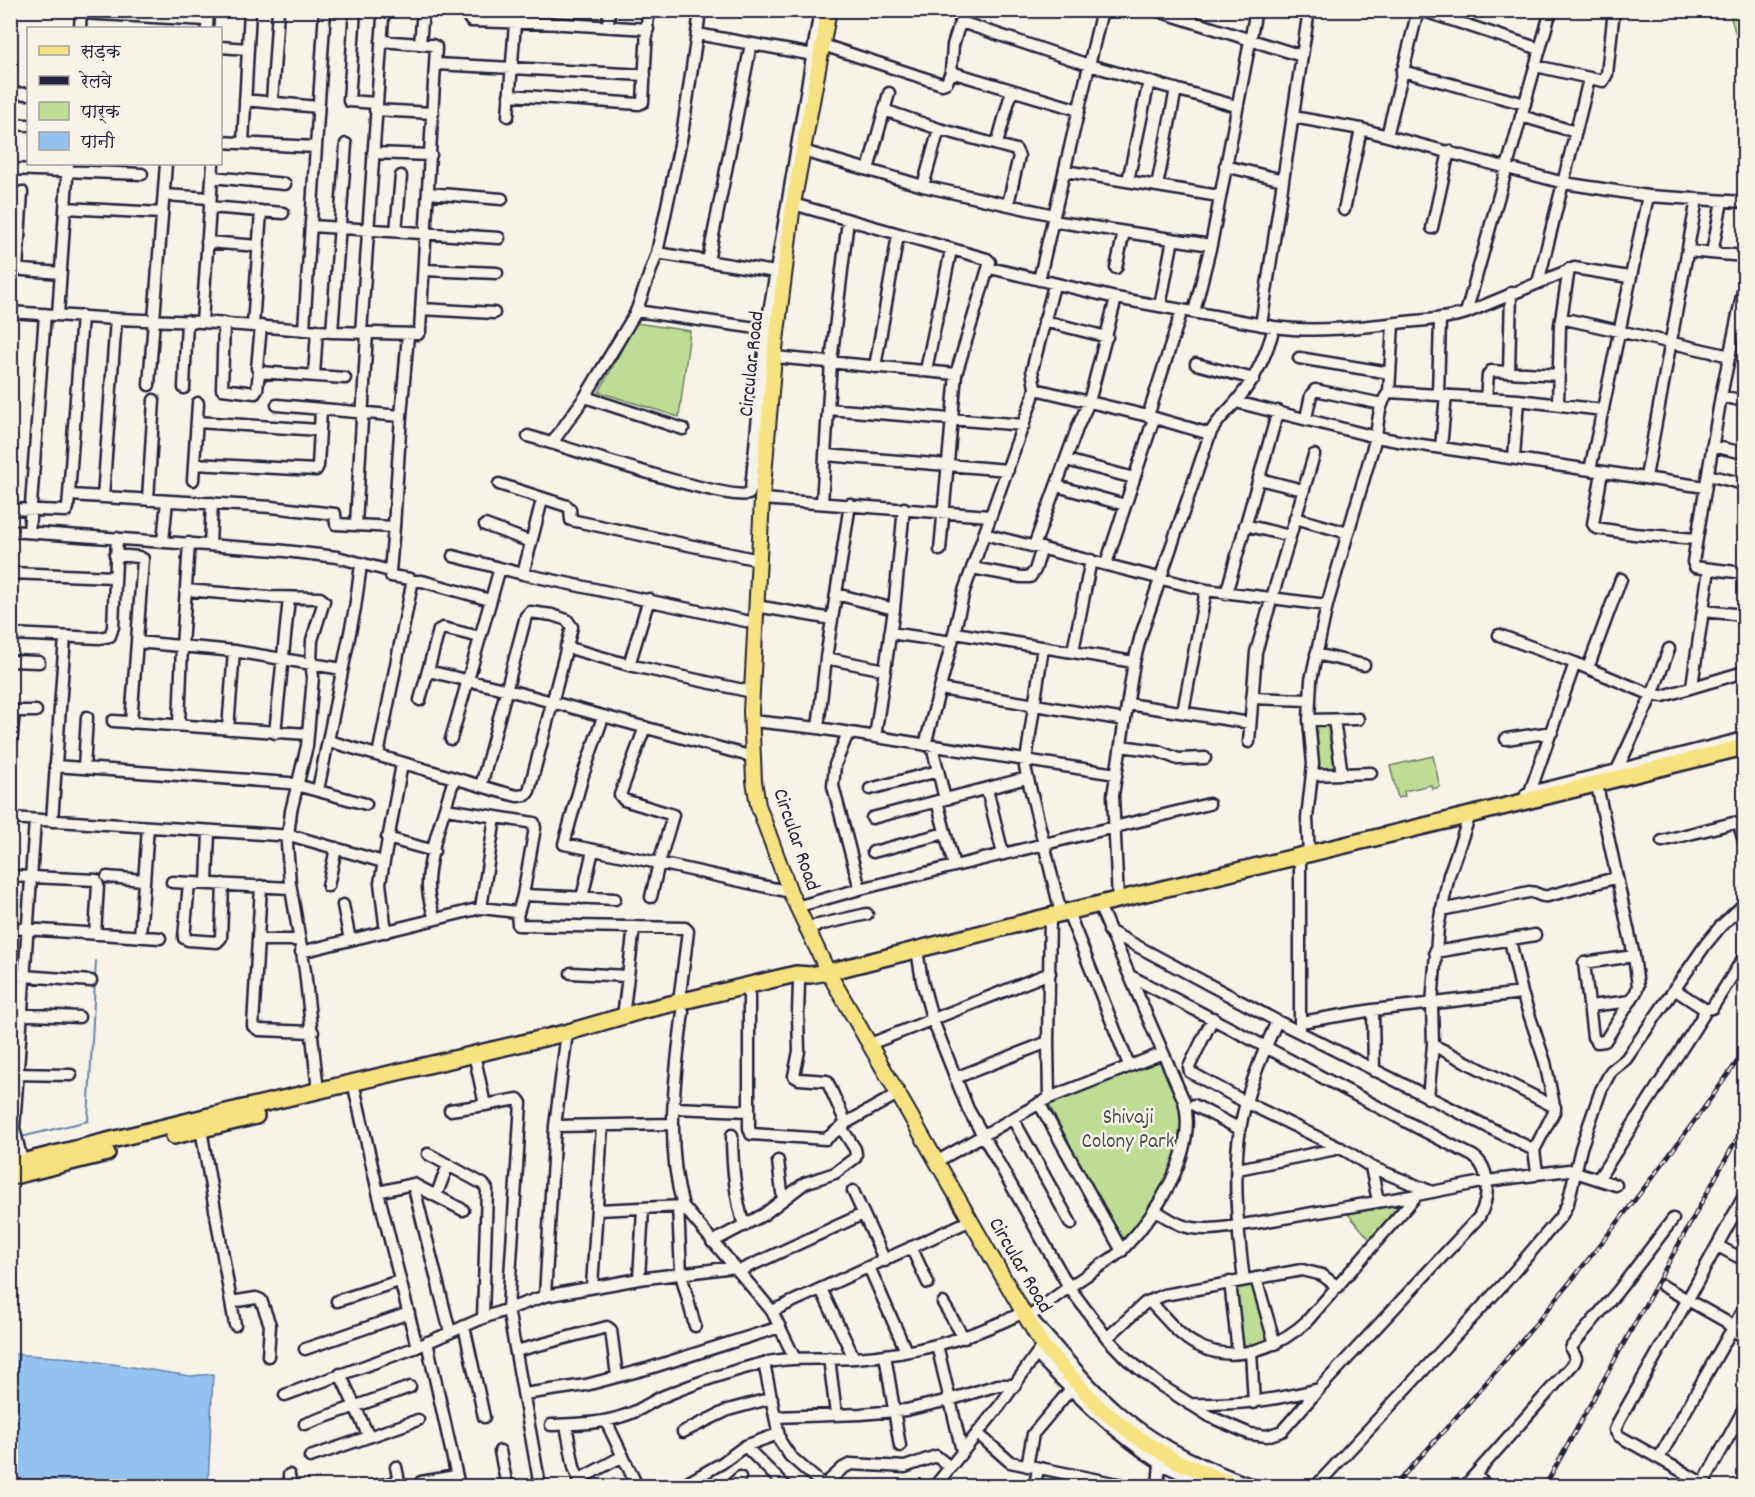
<svg xmlns="http://www.w3.org/2000/svg" width="1755" height="1497" font-family="Dekko,'Playpen Sans Deva',sans-serif">
	<rect width="100%" height="100%" fill="#f7f3e8"/>
	<filter id="ink" filterUnits="userSpaceOnUse"><feTurbulence type="fractalNoise" baseFrequency=".0167" numOctaves="2"/><feDisplacementMap in="SourceGraphic" scale="12" xChannelSelector="R" yChannelSelector="G"/><feConvolveMatrix kernelMatrix="1 2 1 2 8 2 1 2 1" color-interpolation-filters="sRGB"/></filter>
	<g filter="url(#ink)">
		<!-- green -->
		<path fill="#bedc94" stroke="#707f68" stroke-width="1.5" d="M1729,11H1744V54L1738,42Z
			M636,323L690,331L679,417L599,392Z
			M1316,723L1334,724L1342,771L1320,773Z
			M1433,756L1440,787L1432,789L1431,785L1404,791L1405,796L1398,798L1390,766Z
			M1163,1053L1185,1106L1182,1152L1126,1251L1048,1103Z
			M1410,1202L1373,1243L1348,1214Z
			M1255,1280L1274,1344L1241,1350L1232,1284Z"/>
		<!-- water -->
		<path fill="#93c2ee" stroke="#6682a6" stroke-width="1.5" d="M11,1354L73,1358L190,1376L213,1374L208,1486H11Z"/>
		<g fill="none" stroke-linecap="round" stroke-linejoin="round">
			<!-- stream -->
			<path stroke="#6682a6" stroke-width="2" d="M21,1137L88,1121L96,961"/>
			<!-- minor casing -->
			<g stroke="#22223b" stroke-width="15">
				<path id="minor" d="M355,10L349,101L376,103
					M468,10L469,18L471,21L563,24L648,29
					M964,10L953,45L951,72L1079,110
					M1155,10L1302,56
					M1421,10L1540,49
					M81,13L207,20
					M961,22L1089,65L1236,106
					M608,27L609,10
					M80,28L81,10
					M207,28L208,10
					M697,34L700,10
					M420,44L423,10
					M823,45L942,84L947,82L951,72
					M220,47L248,49
					M436,64L645,75
					M1536,66L1603,81L1607,74L1614,10
					M1402,71L1525,104
					M10,93L28,94
					M509,95L639,104L643,102L648,10
					M245,100L318,107
					M272,102L278,10
					M375,110L433,113
					M884,110L939,129L1016,150L1019,156L1008,204
					M508,116L516,10
					M1521,116L1576,132
					M1293,117L1361,129L1564,183L1648,196L1744,202
					M10,124L28,125
					M1387,136L1418,10
					M220,142L316,147
					M243,143L250,10
					M997,144L1012,90
					M803,151L923,186L1054,215
					M373,153L431,155
					M1225,166L1283,180
					M10,169L142,174
					M868,170L889,93
					M1065,171L1219,196
					M212,177L285,184
					M1128,181L1149,81
					M923,186L939,129
					M1157,186L1176,89
					M428,193L502,199
					M164,195L210,198
					M793,204L987,259L990,262L956,374L940,550
					M210,207L283,213
					M65,208L162,213
					M1344,210L1361,129
					M1053,221L1211,245
					M311,226L499,238
					M1432,228L1449,151
					M396,231L401,176
					M207,242L259,246
					M1688,251L1744,256
					M657,253L775,272
					M1712,253L1722,201
					M708,261L751,44
					M990,268L1116,298L1274,327C1317,333 1363,327 1406,322C1426,320 1446,319 1466,313L1574,268L1629,277
					M1116,268L1124,232
					M11,269L61,273
					M17,270L22,192
					M424,270L497,273
					M1039,280L1102,10
					M1538,283L1589,79
					M1744,286L1721,396L1693,562L1695,567L1744,573
					M1160,306L1173,239
					M421,309L494,313
					M636,311L771,330
					M10,312L116,319L202,322L332,332L418,334L420,331L436,47L432,45L381,41
					M1194,312L1211,245L1256,10
					M1466,313L1551,10
					M58,315L68,164
					M1561,318L1730,356
					M1044,321L1107,337
					M202,322L213,164
					M224,323L222,389L255,393L257,390L259,372
					M1261,325L1309,10
					M253,326L261,211
					M261,326L257,368L259,372L345,378
					M304,329L325,10
					M332,332L346,144
					M361,333L383,18L385,10
					M774,357L956,374
					M1299,358L1390,373
					M1196,364L1254,379
					M875,367L898,235
					M926,370L951,250
					M1509,371L1511,293
					M314,376L317,330
					M149,385L166,164
					M184,388L187,321
					M1035,389L1148,416L1210,434
					M1389,392L1518,400L1603,410
					M1438,395L1440,319
					M1721,396L1744,401
					M585,397L683,429
					M1486,398L1488,375L1491,371L1559,375
					M1236,402L1376,437L1415,444L1705,487
					M1558,404L1560,325L1569,269
					M277,405L401,416L394,527L390,571L391,576L410,579L412,584L378,755
					M828,409L1024,425
					M401,416L408,335
					M1148,416L1182,310
					M1306,418L1311,395L1315,390L1382,404
					M197,422L319,430
					M528,436C563,446 725,501 749,494L751,489L766,330L820,10
					M552,443L585,397L636,312L657,253L682,135L697,34L819,56
					M1712,446L1744,453
					M1441,447L1446,395
					M825,455L1008,470
					M1514,458L1518,400
					M1066,460L1134,478
					M194,464L316,470L318,466L321,410
					M1590,470L1648,196
					M1602,472L1593,524L1596,528L1634,534L1696,539
					M1708,475L1744,484
					M1646,477L1697,199
					M1259,479L1303,490
					M193,480L198,403
					M499,484L567,506L570,509L571,520L759,560
					M1057,486L1125,505
					M70,495L271,507L335,514L336,524L394,527
					M103,497L116,319
					M762,499L990,516
					M148,500L154,400
					M822,503L831,362L848,220
					M10,509L66,511L68,508L82,316
					M1295,518L1348,533
					M356,524L367,333
					M485,525L531,542
					M1245,525L1290,536
					M10,531L276,550L337,557L390,571
					M29,532L45,314
					M984,534L1206,590L1327,605
					M163,541L167,501
					M210,545L212,503
					M1034,546L1078,426L1089,402L1116,298
					M115,555L139,557L143,559L131,723
					M453,556L523,574L755,623
					M1106,564L1154,418
					M972,568L1021,577H1030L1035,570L1042,548
					M10,573L114,577
					M523,574L542,500
					M411,581H422L490,600
					M186,590L269,597L320,598L324,601L312,640L311,662L313,677L307,746L291,811L287,844L290,883L305,971L318,1091
					M836,594L894,609
					M1226,594L1278,411
					M756,606L832,619
					M1703,611L1744,615
					M890,633L952,642
					M955,633L1134,662
					M10,634L99,638L110,636L113,627L117,538
					M1499,635L1575,663L1652,695L1663,696L1744,672
					M137,642L234,651L342,669
					M566,647L629,665L752,692
					M1043,647L1025,767L1061,913
					M1073,651L1091,560
					M1316,654L1364,665
					M826,658L885,670
					M10,661L39,662
					M629,665L649,599
					M1588,668L1621,579
					M428,671L508,690L753,757
					M1692,686L1709,569
					M940,689L1125,720
					M1252,698L1309,700
					M420,700L439,630L443,628L480,637
					M1128,704L1250,723
					M10,711H36
					M1183,712L1206,590
					M603,717L583,775L564,844L659,863L790,892
					M1309,720L1358,719
					M1334,720L1342,774
					M113,721L308,734
					M752,721L818,728L1116,774
					M179,725L182,646L189,543
					M645,727L620,795L624,800L673,815L659,863L651,897
					M818,728L826,658L850,504
					M228,729L234,651
					M275,733L289,598
					M848,733L835,765L833,786L860,889
					M875,737L894,609L904,508
					M451,739L500,568
					M1506,739L1552,732
					M329,741L498,791L517,796L526,795L529,791L572,627L567,620L552,615L530,612L526,616L481,786
					M1249,742L1256,652L1314,455
					M925,745L952,642L964,591L1033,397L1035,388L1032,370L1054,285
					M932,746L945,799
					M1121,746L1158,751L1178,759L1205,758
					M10,755L14,711
					M55,766L289,783L366,804
					M84,768L87,717
					M1617,770L1652,695L1669,649
					M1312,775L1371,773
					M870,789L938,771
					M987,789L1003,854
					M318,790L355,608L361,565
					M1598,790L1634,956L1638,986L1636,992L1605,1041L1597,1042L1593,1037L1584,963L1634,956
					M1530,792L1744,738
					M1526,794L1530,792L1575,663
					M937,801L954,866
					M446,809L534,823L535,828L523,895L518,913
					M10,818L293,836L383,862
					M872,818L1027,778
					M52,821L65,637
					M387,838L434,851
					M1662,841L1733,823L1739,825L1744,841
					M873,852L945,833
					M1309,854L1307,818L1313,764L1309,720L1311,680L1327,605L1376,437C1378,421 1379,404 1389,392L1393,324
					M10,876L96,880L98,885L95,934
					M107,877L144,880
					M172,882L290,888
					M189,883L184,938L188,940L217,942L221,938L223,884
					M207,883L209,832
					M261,886L253,1026L259,1030L313,1032
					M328,886L336,848
					M523,895L615,899
					M582,898L593,850
					M1118,900L1113,795L1134,662L1141,635L1210,434C1217,419 1229,411 1239,398C1257,376 1267,354 1274,327
					M343,905L350,940
					M796,907L860,889L1209,804
					M481,908L495,818
					M1441,910L1529,892C1537,891 1540,898 1548,896L1615,878
					M1068,912L1129,1065
					M435,919C432,909 428,898 428,887C427,857 445,809 454,779
					M10,928L160,938
					M805,928L867,914
					M1109,931L1277,1021
					M386,932L380,883L402,764
					M140,937L148,827
					M258,940H299
					M1510,940L1522,993L1545,1062L1555,1110L1534,1150
					M917,950L922,981L932,1018L968,1109L1069,1287L1107,1338L1127,1359L1160,1385L1211,1417L1250,1434L1267,1436L1282,1431L1319,1389L1479,1217C1489,1199 1492,1169 1473,1156C1358,1098 1246,1035 1130,976
					M301,952L481,908L517,912L518,925L685,928L688,931L679,1002
					M1435,952L1535,935
					M571,973L627,976
					M10,975L91,981
					M799,982L798,1014L799,1051L794,1076L799,1079L827,1081L846,1123
					M749,995V1128L751,1134L826,1139L846,1123L898,1094
					M1590,1006L1631,1001
					M1373,1010L1374,1071
					M1704,1010L1712,1008L1744,957
					M683,1012C675,1075 665,1143 683,1206L772,1311L795,1359
					M10,1014L79,1017
					M623,1017L634,927
					M1213,1018L1189,1067L1190,1072L1247,1103L1348,1152L1371,1167L1432,1192
					M1301,1022L1373,1010L1522,993
					M1300,1027V856
					M870,1044L1050,973
					M1433,1045L1555,1107
					M476,1063L485,1105L518,1099L521,1103L508,1309L540,1486
					M11,1074L71,1075
					M955,1078L1048,1042
					M355,1091L378,1192L417,1347
					M1049,1098L1048,1042L1050,916
					M1428,1098L1433,1045L1432,1004L1438,927L1449,875L1470,815
					M1039,1103L1122,1251
					M1194,1105L1240,1129
					M674,1108L749,1111
					M450,1110L485,1105
					M1013,1119L1071,1224
					M555,1126L673,1124
					M201,1129L235,1325
					M732,1135C732,1167 735,1195 744,1226
					M428,1154L483,1184L487,1189L483,1318
					M778,1161L783,1200
					M936,1162L1049,1098L1163,1053
					M1371,1167L1378,1201
					M24,1169L14,1128L35,820
					M1238,1169L1341,1148
					M1536,1174L1569,1170L1616,1185
					M1599,1178L1704,1014L1703,1008L1674,989
					M413,1184L450,1332
					M853,1191L885,1261
					M378,1192L413,1184L463,1210
					M436,1196L448,1165
					M678,1206L681,1274L695,1326
					M598,1210L683,1206
					M1155,1210C1164,1216 1174,1223 1184,1226C1206,1233 1233,1226 1255,1223L1417,1195L1487,1181L1535,1175L1537,1172L1534,1150L1277,1021C1262,1055 1246,1093 1240,1129C1232,1175 1238,1234 1244,1280
					M712,1242L763,1215L805,1183L835,1173L855,1158L856,1154L855,1149L841,1127
					M1718,1246L1744,1260
					M911,1247L928,1283
					M869,1267L906,1351
					M739,1271L863,1214
					M1256,1278L1275,1344
					M639,1279L643,1209
					M1230,1282L1238,1352
					M1663,1286L1725,1321L1735,1331L1744,1337
					M592,1287L602,1126
					M821,1289L854,1358
					M545,1296L555,1126L566,1040L565,1033
					M337,1301L399,1281
					M1149,1301C1164,1315 1178,1336 1197,1345C1234,1365 1279,1347 1307,1321L1417,1195
					M231,1302L256,1298L261,1300L270,1325L268,1356
					M943,1303L964,1338
					M772,1311L969,1221
					M1031,1318C1062,1352 1090,1389 1126,1418C1164,1449 1209,1469 1255,1486
					M1026,1320C1047,1302 1070,1286 1093,1271C1102,1264 1115,1258 1123,1249C1156,1215 1198,1151 1184,1101L1099,905
					M464,1326L484,1417
					M1107,1338L1145,1303L1164,1295L1302,1270L1322,1275L1338,1287
					M427,1342L459,1486
					M937,1345L962,1451
					M305,1349L409,1313
					M516,1351L607,1327L611,1330L617,1376
					M1251,1351L1254,1403
					M885,1355L900,1446
					M1039,1357C1076,1395 1114,1434 1160,1463C1176,1473 1196,1479 1215,1486
					M829,1358L836,1414
					M764,1363L780,1441L790,1456L824,1486
					M340,1374L369,1437
					M524,1394L586,1385L650,1368L780,1327
					M285,1395L417,1347L483,1318L545,1296L639,1279L734,1267
					M1189,1404C1238,1405 1271,1401 1319,1389
					M775,1417L861,1414L906,1410L949,1400L998,1385H1015
					M606,1421L637,1486
					M305,1424L410,1387
					M551,1425C576,1424 600,1424 623,1416C639,1412 650,1402 664,1396C696,1383 730,1371 764,1363C794,1356 825,1360 855,1358C917,1354 967,1339 1022,1313
					M566,1425L574,1467L581,1486
					M683,1432L728,1410L772,1398
					M977,1433L1010,1462L1128,1486
					M745,1446L785,1486
					M500,1451L507,1486
					M310,1457L418,1420
					M1659,1458L1744,1308
					M1027,1466L1033,1434L1070,1390
					M396,1467L400,1486
					M289,1475L291,1486
					M1475,1475L1487,1486
					M578,1480L623,1456
					M421,1482L456,1476
					M1703,1484L1744,1409
					M375,1486L399,1482
					M682,1486L722,1463L745,1446L778,1434
					M730,1486L740,1477
					M823,1486L843,1468L851,1464L905,1467L936,1456L950,1467
					M935,1486L1001,1404L1040,1349
					M1035,1486L1038,1468
					M1158,1486L1160,1463
					M1316,1486L1508,1279L1562,1215L1568,1203L1581,1148L1601,1090L1611,1071L1626,1059L1706,944L1720,927L1744,904
					M1465,1486L1574,1363L1576,1358L1571,1349L1572,1346L1618,1291L1673,1219
					M1708,1486L1619,1436L1615,1430L1620,1419L1687,1301L1744,1196"/>
			</g>
			<!-- major casing -->
			<g stroke="#22223b" stroke-width="18">
				<path id="major" d="M829,10L793,204L774,357L762,499L751,711L754,781L758,805L790,892L828,972L1042,1345L1101,1409L1135,1436L1176,1461L1236,1486"/>
			</g>
			<!-- highway casing -->
			<g stroke="#22223b" stroke-width="20">
				<path id="highway" d="M174,1136L256,1116
					M10,1165L205,1117L565,1033L641,1011L796,974L810,975L828,972L1050,916L1470,815L1744,747
					M10,1177L107,1153"/>
			</g>
			<!-- minor -->
			<use href="#minor" stroke="#f7f3e8" stroke-width="10"/>
			<!-- major -->
			<use href="#major" stroke="#f6e281" stroke-width="14"/>
			<!-- highway -->
			<use href="#highway" stroke="#f6e281" stroke-width="15"/>
			<!-- rail casing -->
			<g stroke="#22223b" stroke-width="4.5">
				<path id="rail" d="M1394,1486C1520,1349 1637,1204 1744,1052
					M1545,1486L1744,1126"/>
			</g>
			<!-- rail -->
			<use href="#rail" stroke="#f7f3e8" stroke-width="2" stroke-dasharray="7" stroke-linecap="butt"/>
		</g>
	</g>
	<g text-anchor="middle" dominant-baseline="central" stroke-width="5" stroke-linejoin="round" paint-order="stroke">
		<!-- street labels -->
		<g font-size="21" fill="#22223b" stroke="#f7f3e8">
			<text transform="translate(753 364) rotate(-84)">Circular Road</text>
			<text transform="translate(795 840) rotate(71)">Circular Road</text>
			<text transform="translate(1019 1266) rotate(60)">Circular Road</text>
		</g>
		<!-- park labels -->
		<g font-size="21" fill="#495051" stroke="#f7f3e8">
			<text x="1128" y="1119">Shivaji<tspan x="1128" dy="24">Colony Park</tspan></text>
		</g>
	</g>
	<!-- margin -->
	<rect width="1755" height="1497" fill="none" stroke="#f7f3e8" stroke-width="36"/>
	<rect x="18" y="18" width="1719" height="1461" fill="none" stroke="#22223b" stroke-width="2" filter="url(#ink)"/>
	<!-- legend -->
	<rect x="27" y="27" width="195" height="138" fill="#f7f3e8" stroke="#a29fa3" stroke-width="1.5"/>
	<rect x="39" y="46" width="30" height="9" fill="#f6e281" stroke="#a29fa3" stroke-width="1.5"/>
	<text x="81" y="57" font-size="18" fill="#22223b">सड़क</text>
	<rect x="39" y="76" width="30" height="9" fill="#22223b" stroke="#a29fa3" stroke-width="1.5"/>
	<text x="81" y="87" font-size="18" fill="#22223b">रेलवे</text>
	<rect x="39" y="102" width="30" height="18" fill="#bedc94" stroke="#a29fa3" stroke-width="1.5"/>
	<text x="81" y="117" font-size="18" fill="#22223b">पार्क</text>
	<rect x="39" y="132" width="30" height="18" fill="#93c2ee" stroke="#a29fa3" stroke-width="1.5"/>
	<text x="81" y="147" font-size="18" fill="#22223b">पानी</text>
</svg>
